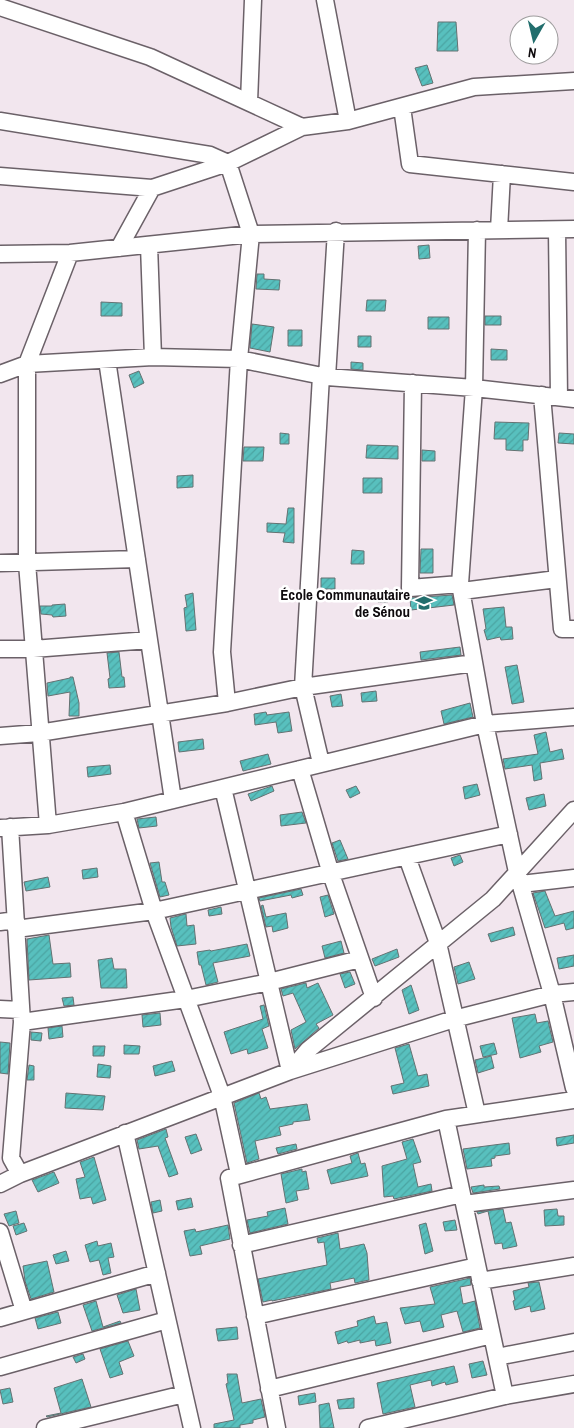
<svg xmlns="http://www.w3.org/2000/svg" width="574" height="1428" font-family="'Archivo Narrow',sans-serif">
	<defs>
		<pattern id="building-hatch" width="6" height="6" patternUnits="userSpaceOnUse" patternTransform="scale(1.25)"><rect width="6" height="6" fill="#58c0be"/><path d="M-1 1l2-2M0 6l6-6M5 7l2-2" fill="none" stroke="#4ba4a2"/></pattern>
	</defs>
	<rect width="100%" height="100%" fill="#f2e6ee"/>
	<!-- building -->
	<path fill="url(#building-hatch)" stroke="#647272" d="M438,22H456L458,51H437Z
		M427,65L433,83L422,86L415,68Z
		M429,245L430,258L419,259L418,246Z
		M257,274H264V279L280,280L279,290L256,289Z
		M367,300H386L385,311H366Z
		M101,302L122,303V316H101Z
		M485,316H501V325H485Z
		M428,317H449V329H428Z
		M252,324L274,327L270,352L250,348Z
		M288,330H302V346H288Z
		M358,336H371V347H358Z
		M491,349L507,350V360H491Z
		M351,362L363,363V370L351,369Z
		M139,371L144,383L134,388L129,375Z
		M495,422L529,423L528,440H523V451L506,450V439H494Z
		M280,433L289,434V444H280Z
		M559,433L574,434V444L558,443Z
		M367,445L398,446V459L366,458Z
		M244,447H264L263,461H243Z
		M422,450L435,451V461H422Z
		M193,475V487L177,488V476Z
		M363,478H382V493H363Z
		M288,508H294V543L283,542L285,533L267,532V523L286,524Z
		M421,549H433V573H420Z
		M352,550L364,551V564H351Z
		M321,578H335V589H321Z
		M388,592V602H378V593Z
		M193,593L196,630L186,631L184,608L187,607L185,595Z
		M452,595L454,605L411,610L410,598Z
		M65,604L66,616L53,617L52,615L41,614L40,606H52V605Z
		M504,607L506,627H512L513,639L501,640L500,637L487,640L484,630L486,629L483,609Z
		M460,647L461,655L421,660L420,652Z
		M119,652L122,677H124L125,687L109,688L108,679L110,678L107,653Z
		M517,665L524,702L512,704L505,667Z
		M70,677H73L79,703V716H69L70,692L48,696L47,683L70,678Z
		M376,691L377,701L362,702L361,693Z
		M341,694L343,706L332,707L330,696Z
		M470,703L473,717L444,724L441,711Z
		M266,712L267,715L289,712L292,731L278,733L276,722L255,725L254,714Z
		M546,732L550,752L562,749L564,759L540,763L542,779L534,781L532,765L505,769L503,759L538,754L534,735Z
		M203,739L204,749L179,752L178,742Z
		M268,754L271,764L243,771L240,761Z
		M110,765L111,774L88,777L87,767Z
		M477,784L480,795L465,799L463,787Z
		M272,786L274,791L251,801L248,794Z
		M356,786L360,793L350,798L346,790Z
		M544,794L546,806L529,810L526,798Z
		M302,812L306,823L281,826L280,815Z
		M156,817L157,826L139,828L137,819Z
		M340,840L348,859L338,861L332,843Z
		M460,855L463,862L454,866L451,858Z
		M159,862L162,882H165L169,895L160,897L150,863Z
		M97,868L98,877L83,879L82,870Z
		M48,877L50,887L26,891L24,882Z
		M301,889L303,895L292,898L291,895L260,901L259,898Z
		M545,891L555,916L574,911V928L566,930L564,923L545,928L533,893Z
		M328,895L334,914L325,917L320,897Z
		M263,905L266,917L286,913L288,928L273,932L272,926L266,927L261,906Z
		M221,907L222,914L209,916L208,910Z
		M186,914L187,926L194,925L196,944L177,946L171,927L170,918Z
		M513,927L515,935L491,942L488,934Z
		M49,935L53,964L70,963L71,977L29,980L27,939Z
		M341,941L344,953L325,958L322,946Z
		M247,944L250,956L213,963L218,982L206,985L201,965H199L197,952L210,950L211,951Z
		M397,949L399,957L375,966L372,959Z
		M574,955V966L559,969L557,958Z
		M112,958L114,969H126L127,988H101L98,960Z
		M469,962L475,979L458,984L454,967Z
		M350,972L355,984L345,988L340,974Z
		M306,983L307,988L318,983L333,1015L316,1024L319,1028L295,1049L291,1030L306,1022L293,993L283,996L281,989Z
		M411,985L419,1010L409,1014L402,990Z
		M73,997L74,1005L64,1006L62,998Z
		M264,1005L269,1026L262,1029L268,1048L248,1054L247,1049L231,1054L224,1032L263,1019L260,1006Z
		M160,1013L161,1025L143,1027L142,1015Z
		M535,1014L537,1023L548,1021L553,1042L539,1046L541,1052L520,1058L512,1018Z
		M62,1026L63,1037L49,1039L48,1028Z
		M31,1032L42,1033L41,1041L31,1040Z
		M0,1042L10,1043L8,1074L0,1073Z
		M494,1043L497,1054L483,1057L480,1046Z
		M409,1044L418,1076L427,1074L429,1086L393,1094L391,1086L404,1083L395,1048Z
		M124,1045L140,1046L139,1054H124Z
		M93,1046H105L104,1056H93Z
		M491,1056L494,1068L478,1073L475,1060Z
		M172,1061L175,1071L155,1076L153,1066Z
		M98,1064L111,1066L110,1078L97,1077Z
		M29,1065L34,1066V1080H27Z
		M66,1093L105,1096L103,1110L65,1108Z
		M259,1093L261,1099L266,1097L270,1109L307,1104L310,1120L293,1122V1124L279,1127L281,1135L255,1141L259,1159L247,1163L234,1103Z
		M166,1129L168,1137L165,1138L178,1174L169,1177L158,1146L139,1149L137,1140Z
		M196,1134L202,1150L191,1154L185,1137Z
		M574,1135V1143L557,1146L556,1138Z
		M413,1139L421,1162L413,1164L418,1187L431,1184L432,1191L394,1199L393,1196L384,1197L382,1166L407,1159L402,1142Z
		M509,1143L510,1154L495,1156V1158L491,1159L492,1166L467,1169L463,1149Z
		M296,1144L297,1149L278,1154L276,1148Z
		M358,1153L361,1164L365,1163L368,1176L331,1184L327,1170L352,1163L350,1156Z
		M94,1157L106,1200L93,1204L91,1197L80,1199L76,1179L85,1177L80,1162Z
		M302,1169V1172L306,1171L309,1189L296,1191L298,1200L286,1203L281,1174Z
		M54,1172L59,1183L38,1192L32,1180Z
		M484,1185V1187L499,1186L500,1189L473,1193L471,1187Z
		M191,1198L193,1207L178,1210L176,1201Z
		M160,1200L162,1211L153,1213L151,1202Z
		M285,1208L288,1224L250,1233L247,1220L268,1216L267,1212Z
		M503,1209L506,1223L511,1222L517,1246L503,1249L502,1243L495,1244L488,1211L478,1214L477,1212Z
		M557,1209L558,1216H564V1225L545,1226L544,1210Z
		M16,1211L19,1223L9,1226L4,1214Z
		M455,1220L457,1230L445,1231L443,1222Z
		M24,1223L27,1231L16,1235L13,1226Z
		M426,1223L433,1251L425,1254L419,1225Z
		M228,1225L230,1239L200,1246L202,1254L190,1256L184,1231L195,1229L196,1232Z
		M338,1233L340,1249L364,1244L367,1253L369,1280L355,1283L354,1278L330,1283L331,1289L272,1301V1300L263,1302L258,1279L327,1265L324,1242L318,1243L317,1238Z
		M97,1241L98,1246L111,1243L114,1257L108,1258L111,1273L103,1275L99,1260L90,1262L85,1245Z
		M66,1251L69,1261L56,1264L53,1255Z
		M47,1261L54,1292L31,1299L25,1281L23,1266Z
		M470,1278L471,1285L460,1287L463,1304L475,1301L480,1328L463,1332L457,1311L441,1315L444,1327L423,1332L420,1321L405,1324L400,1308L435,1304L430,1287Z
		M539,1282L545,1309L531,1312L530,1306L515,1310L513,1301L515,1300L513,1291L529,1287L528,1283Z
		M136,1289L140,1310L123,1313L117,1295Z
		M96,1301L103,1327L120,1321L121,1323L92,1331L83,1305Z
		M58,1312L61,1323L38,1329L35,1318Z
		M374,1316L376,1324L387,1322L391,1343L376,1346L375,1340L360,1343V1340L348,1343L347,1341L338,1344L335,1332L358,1326L357,1321Z
		M237,1327L238,1339L218,1341L216,1329Z
		M128,1341L134,1356L119,1362L123,1374L110,1378L100,1349Z
		M83,1354L85,1359L76,1363L73,1357Z
		M483,1361L487,1375L472,1378L469,1364Z
		M454,1366L458,1382L446,1385L445,1382L432,1386L431,1380L410,1385L415,1407L383,1414L377,1383Z
		M227,1374H237L242,1403L261,1399L265,1417L253,1420V1423L240,1425V1428H214V1424L234,1420L226,1384L228,1383Z
		M82,1379L91,1407L47,1417L46,1416L61,1413L54,1388Z
		M10,1388L13,1402L3,1404L0,1390Z
		M315,1393L316,1402L299,1405L298,1396Z
		M354,1398V1408L339,1409L337,1400Z
		M329,1403L334,1428H320L319,1405Z"/>
	<g fill="none" stroke-linecap="round" stroke-linejoin="round">
		<!-- minor casing -->
		<g stroke="#6b6168" stroke-width="19">
			<path id="minor" d="M325,0L348,121
				M0,7L150,57L302,127
				M249,102L253,0
				M402,107L410,164L574,182
				M0,121L210,155L228,163L251,234L239,359L222,652L227,703
				M0,176L152,188L228,163L302,127L348,121L474,87L574,81
				M477,230L474,388L574,399
				M499,230L502,174
				M557,230L559,397
				M149,245L153,357
				M119,248L152,188
				M0,254L70,253L251,234L574,229
				M107,360L173,800
				M0,374L27,364L153,357L239,359L327,377L474,388L460,584L485,724L517,872L552,994L574,1088
				M321,376L303,687L321,763
				M327,377L336,231
				M413,383L410,588L460,584
				M542,395L562,629H574
				M0,563L137,559
				M462,591L557,579
				M0,649H33L149,640
				M0,736L39,733L227,703L303,687L474,663
				M300,769L331,874L374,998
				M223,788L290,1071L454,1019L552,994L574,992
				M124,812L154,911L222,1096L239,1174
				M48,825L27,563V364L70,253
				M10,827L22,1022L11,1158L20,1174
				M0,828L48,825L124,812L485,724L574,717
				M407,857L438,943L477,1114
				M521,884L574,878
				M0,922L16,920
				M16,929L154,911L509,834
				M0,1009L21,1010
				M22,1022L186,999L269,982L360,959
				M446,1119L505,1396
				M125,1133L192,1428
				M0,1184L20,1174L290,1071L308,1050L493,899L574,810
				M464,1204L574,1190
				M0,1232L24,1311
				M241,1245L462,1194
				M480,1281L574,1266
				M255,1316L477,1266
				M0,1318L157,1273
				M497,1357L574,1342
				M0,1367L167,1320
				M269,1389L492,1335
				M45,1428L184,1394
				M277,1428L229,1178L446,1119L574,1100
				M368,1428L505,1396L574,1384"/>
		</g>
		<!-- minor -->
		<use href="#minor" stroke="#fff" stroke-width="16"/>
	</g>
	<!-- icons -->
	<defs>
		<g id="school-bare" transform="scale(1.35)"><path d="M0-5L7-2L0 1L-7-2ZM-4 1L0 2.5L4 1V4Q0 6-4 4Z" fill="#226e6d" stroke="#fff" stroke-width="2.5" paint-order="stroke"/></g>
	</defs>
	<g fill-rule="evenodd">
		<use href="#school-bare" x="424" y="603"/>
	</g>
	<g text-anchor="middle" dominant-baseline="central" stroke-width="5" stroke-linejoin="round" paint-order="stroke">
		<!-- poi labels -->
		<g font-size="15" font-weight="bold" fill="#0e0a0d" stroke="#fff" text-anchor="end">
			<text x="410" y="594">École Communautaire<tspan x="410" dy="17">de Sénou</tspan></text>
		</g>
	</g>
	<!-- north arrow -->
	<g transform="translate(534 40) rotate(188)"><circle r="24" fill="#ffffff" stroke="#9f9d9e"/>
	<path d="M0-4L9 19L0 12L-9 19Z" fill="#226e6d"/>
	<text y="-8" font-size="14" font-weight="bold" text-anchor="middle" fill="#0e0a0d">N</text>
	</g>
</svg>
